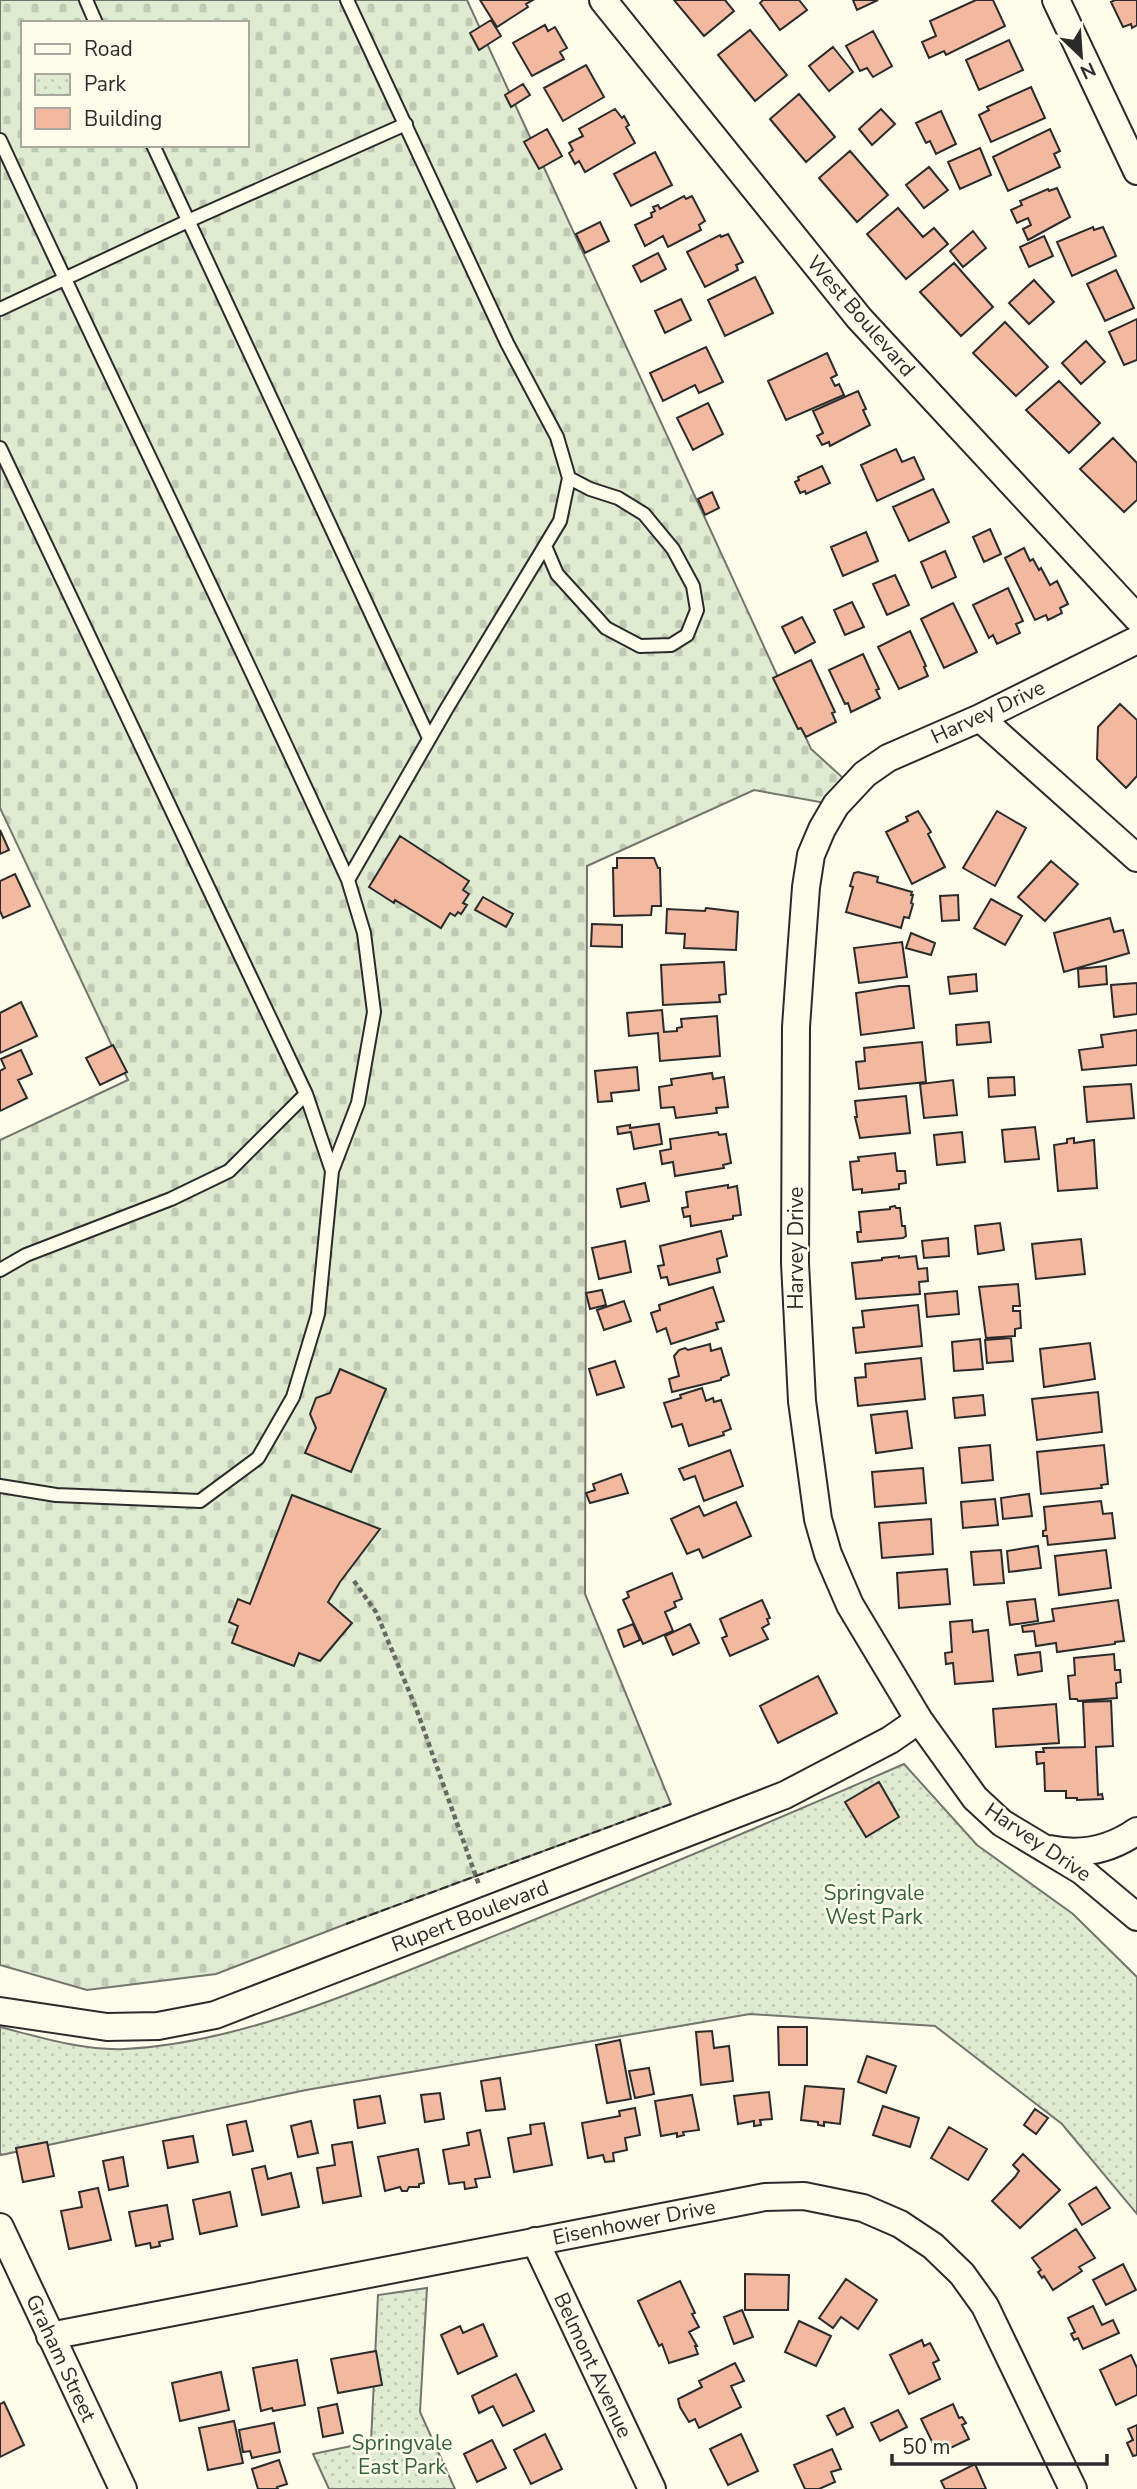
<svg xmlns="http://www.w3.org/2000/svg" width="1137" height="2489" font-family="'Nunito Sans',sans-serif">
	<defs>
		<pattern id="cemetery-stones" width="16" height="16" patternUnits="userSpaceOnUse" patternTransform="scale(1.75)"><rect width="16" height="16" fill="#deebd1"/><path d="M2 7V4a2 2 0 0 1 4 0v3zM10 15v-3a2 2 0 0 1 4 0v3z" fill="#bfcab4"/></pattern>
		<pattern id="park-dots" width="8" height="8" patternUnits="userSpaceOnUse" patternTransform="scale(1.75)"><rect width="8" height="8" fill="#deebd1"/><path d="M2 2h.1M6 6h.1" fill="none" stroke="#bfcab4" stroke-width="1.8" stroke-linecap="round"/></pattern>
	</defs>
	<rect width="100%" height="100%" fill="#fdfbea"/>
	<!-- cemetery -->
	<path fill="url(#cemetery-stones)" stroke="#74746e" stroke-width="2" fill-rule="evenodd" d="M0,0H467L811,749L853,787L836,805L754,790L587,866L585,1594L671,1804L346,1924L216,1974L87,1990L0,1965V1140L128,1080L0,808ZM23,23H247V145H23Z"/>
	<!-- park -->
	<path fill="url(#park-dots)" stroke="#74746e" stroke-width="2" d="M904,1764L977,1845L1073,1914L1137,1977V2214L1062,2124L935,2026L750,2014L306,2090L1,2155L0,2153V2027C39,2037 84,2051 125,2049C243,2043 366,1987 474,1944C619,1886 762,1826 904,1764Z
		M427,2288L420,2412L455,2489H329L313,2454L371,2442L378,2295Z"/>
	<!-- building -->
	<path fill="#f2b8a0" stroke="#2b2b2b" stroke-width="2" d="M480,0H533L526,4L528,7L497,27Z
		M674,0H725L734,11L704,36Z
		M763,0H799L807,10L780,30L760,3Z
		M853,0H878L857,10Z
		M976,0H993L1005,26L946,55L944,51L929,58L922,42L936,36L930,21Z
		M1115,0H1137V25L1132,28L1131,24L1123,27L1111,2Z
		M491,20L501,36L479,50L470,33Z
		M545,25L548,31L555,27L567,48L560,52L564,59L532,76L513,43Z
		M750,30L787,75L755,101L718,55Z
		M873,31L892,66L873,77L867,68L860,71L846,46Z
		M1009,40L1023,70L979,90L966,60Z
		M833,47L853,72L829,91L809,66Z
		M586,65L604,97L563,121L544,88Z
		M523,84L530,95L511,107L505,95Z
		M1031,87L1045,118L991,142L979,115L989,110L987,107Z
		M799,94L835,137L806,162L770,119Z
		M615,109L622,118L624,116L629,125L626,127L635,143L585,172L579,161L575,164L569,153L573,150L569,143L583,136L579,129Z
		M881,109L895,124L872,145L859,129Z
		M941,111L956,144L936,154L930,141L926,143L916,123Z
		M547,129L562,156L539,169L524,142Z
		M1050,129L1060,151L1054,154L1060,167L1008,191L993,157Z
		M980,148L991,175L960,189L948,162Z
		M850,151L888,195L857,222L819,178Z
		M655,152L672,185L631,206L614,174Z
		M929,167L948,190L924,208L906,185Z
		M1057,188L1070,217L1028,240L1023,229L1031,225L1028,218L1017,223L1011,210L1022,205L1020,201L1048,189L1049,191Z
		M684,196L686,199L692,196L705,221L699,225L701,230L668,247L663,236L645,246L635,225L652,217L651,213L655,211L653,207L658,205L660,209Z
		M898,208L923,237L934,228L948,244L906,279L867,234Z
		M600,222L609,241L585,253L576,234Z
		M1093,227L1094,230L1103,227L1116,256L1072,276L1057,242Z
		M973,231L986,248L963,267L950,251Z
		M728,234L743,262L736,265L738,270L705,287L687,252L720,235L721,237Z
		M1044,236L1053,256L1029,267L1020,247Z
		M658,253L666,269L641,282L633,266Z
		M954,263L993,307L961,336L920,292Z
		M1116,270L1134,308L1105,321L1087,284Z
		M755,277L773,313L725,336L708,300Z
		M1034,280L1054,302L1029,324L1009,303Z
		M681,299L691,320L665,333L655,311Z
		M1137,319V360L1124,365L1109,332Z
		M1005,322L1048,367L1016,396L973,353Z
		M1086,341L1105,362L1081,384L1062,363Z
		M706,347L723,382L699,393L695,385L663,401L650,373Z
		M827,353L837,375L831,378L835,386L839,384L844,395L786,420L768,381Z
		M1059,381L1100,423L1069,453L1026,410Z
		M858,391L866,409L863,410L870,425L830,446L829,442L822,445L817,436L823,433L813,411Z
		M708,403L723,434L693,450L677,418Z
		M1113,438L1137,463V500L1124,512L1080,469Z
		M896,449L902,462L914,457L924,479L877,501L861,465Z
		M822,466L830,483L806,494L805,491L800,493L795,482L799,480L798,477Z
		M933,489L949,522L909,541L893,507Z
		M712,492L719,508L705,515L698,499Z
		M990,529L1001,554L984,562L973,537Z
		M866,532L878,561L843,576L831,547Z
		M1024,548L1030,561L1033,559L1039,570L1041,568L1050,585L1057,581L1068,604L1060,608L1062,613L1048,620L1046,615L1035,620L1005,558Z
		M945,551L956,577L932,588L921,562Z
		M895,575L909,605L887,615L873,584Z
		M1008,588L1023,621L1016,624L1020,633L997,644L993,635L989,638L973,605Z
		M852,602L864,627L845,635L834,610Z
		M953,603L977,652L944,668L921,619Z
		M802,617L815,642L795,653L782,627Z
		M910,631L926,666L924,667L928,676L899,689L878,647Z
		M863,654L879,689L876,690L880,698L851,712L848,703L845,704L829,670Z
		M811,660L835,712L832,713L836,722L806,737L801,728L798,729L773,678Z
		M1120,704L1137,720V776L1126,788L1097,759L1098,727Z
		M918,811L931,832L928,834L945,867L912,884L886,832L908,821L906,817Z
		M997,811L1026,828L995,886L963,868Z
		M0,830L9,850L0,854Z
		M400,836L469,881L463,890L469,894L463,903L467,905L461,914L458,912L455,916L450,913L441,928L395,900L394,903L369,887Z
		M617,858H654L658,868H660L661,906H652L651,915L614,916L613,868H617Z
		M1051,861L1078,884L1045,921L1018,897Z
		M858,872L878,877L877,882L912,892L911,895H913L911,903L913,904L909,918L904,917L901,928L846,912L853,887L850,886L854,873Z
		M15,874L30,906L3,918L0,911V881Z
		M958,895L959,920L942,921L940,896Z
		M483,897L513,914L506,927L475,910Z
		M991,899L1022,916L1005,945L974,928Z
		M706,908L738,912L736,950L684,948L685,934L666,933L667,909L705,911Z
		M1110,918L1114,932L1123,930L1129,953L1064,972L1054,933Z
		M592,924L622,925V947L591,946Z
		M911,933L935,943L931,955L906,948Z
		M902,942L907,977L859,983L854,948Z
		M724,962L726,994L719,995L720,1002L663,1005L661,965Z
		M1106,966L1107,984L1079,987L1078,969Z
		M976,974L977,991L950,994L948,977Z
		M1137,983V1014L1114,1017L1111,985Z
		M899,986H909L914,1028L861,1035L856,993Z
		M21,1002L37,1036L0,1053V1013Z
		M662,1010L664,1032L677,1031V1028L682,1027L681,1019L717,1016L720,1056L660,1061L658,1033L629,1036L627,1013Z
		M989,1022L991,1042L957,1045L956,1025Z
		M1137,1030V1065L1082,1070L1079,1050L1103,1047L1101,1035Z
		M922,1042L926,1082L859,1089L856,1062L865,1061L864,1048Z
		M113,1045L127,1072L100,1085L86,1058Z
		M21,1050L32,1074L18,1080L27,1098L0,1111V1071L5,1068L1,1059Z
		M637,1067L639,1090L611,1093L612,1101L598,1102L595,1071Z
		M712,1073L713,1079L724,1077L728,1107L716,1108L717,1113L676,1118L674,1107L661,1108L659,1087L672,1085L671,1079Z
		M1014,1077L1015,1095L989,1097L988,1078Z
		M953,1080L957,1115L924,1118L920,1084Z
		M1131,1084L1134,1118L1087,1122L1084,1087Z
		M906,1096L910,1133L860,1138L855,1117H857L855,1101Z
		M659,1124L662,1144L634,1149L631,1132L618,1134L617,1127L630,1125V1128Z
		M1035,1127L1039,1159L1005,1162L1002,1130Z
		M718,1132L719,1135L726,1134L731,1163L723,1165L724,1168L675,1176L673,1162L662,1164L660,1151L671,1149L670,1139Z
		M962,1132L965,1162L937,1165L934,1135Z
		M1074,1138V1143L1094,1140L1097,1188L1058,1191L1054,1145L1067,1143V1139Z
		M895,1153L897,1171H905L906,1183L899,1184V1189L862,1193V1189L853,1190L850,1162L859,1161L858,1157Z
		M645,1183L649,1201L621,1207L617,1189Z
		M728,1185V1188L737,1186L741,1215L733,1216V1219L691,1226L690,1216L684,1217L682,1208L688,1207L686,1192Z
		M895,1206L896,1208H900L902,1226H905L906,1236L903,1238L858,1242L857,1232H861L859,1212L890,1209V1207Z
		M1000,1223L1004,1250L978,1254L975,1226Z
		M721,1231L727,1256L717,1259L720,1272L669,1285L667,1277L661,1278L658,1266L664,1265L660,1246Z
		M948,1238L949,1256L924,1258L922,1241Z
		M1081,1239L1085,1274L1036,1279L1032,1244Z
		M625,1241L631,1272L599,1279L592,1248Z
		M899,1256V1258L916,1256L918,1269L927,1268L928,1281L919,1282L920,1294L856,1299L852,1263L882,1260V1258Z
		M1018,1284L1020,1306H1013V1311H1020L1021,1328L1015,1329V1336L986,1338L979,1287Z
		M713,1287L724,1321L716,1323L718,1329L671,1344L666,1328L657,1332L651,1313L660,1310L659,1305Z
		M602,1290L606,1305L590,1309L586,1293Z
		M957,1291L959,1314L927,1317L925,1294Z
		M624,1301L631,1321L604,1330L597,1310Z
		M918,1305L922,1346L856,1353L853,1328L864,1327L862,1311Z
		M1011,1338L1013,1361L987,1363L985,1340Z
		M980,1339L983,1369L954,1371L952,1342Z
		M1090,1343L1095,1379L1044,1387L1040,1349Z
		M710,1344L711,1351L721,1348L729,1375L721,1378V1380L672,1392L669,1379L679,1376L674,1356L679,1350L685,1348L688,1350Z
		M921,1358L925,1399L858,1406L855,1378L866,1377L865,1364Z
		M615,1361L624,1387L597,1395L589,1369Z
		M340,1369L386,1389L351,1472L305,1453L316,1428L310,1414L316,1398L330,1393Z
		M702,1388L706,1401L713,1398L714,1402L721,1400L731,1429L723,1432L724,1435L689,1446L682,1424L672,1427L664,1403L681,1398L680,1395Z
		M1098,1392L1102,1432L1037,1440L1032,1399Z
		M983,1395L985,1415L955,1418L953,1398Z
		M907,1411L912,1448L876,1453L871,1415Z
		M990,1445L993,1480L962,1483L959,1448Z
		M1104,1445L1108,1484L1101,1485L1102,1488L1041,1494L1037,1452Z
		M730,1450L743,1486L704,1501L695,1476L684,1480L679,1469Z
		M923,1468L926,1503L875,1507L872,1472Z
		M621,1474L628,1493L590,1503L586,1493L595,1490L593,1484Z
		M1029,1494L1032,1516L1003,1519L1001,1498Z
		M292,1495L380,1529L340,1582L328,1602L352,1623L320,1661L299,1653L294,1666L232,1643L238,1626L229,1622L238,1599L250,1604Z
		M995,1499L998,1525L963,1528L961,1502Z
		M1101,1501L1103,1514L1112,1513L1115,1538L1048,1545L1047,1536H1043V1531L1046,1530L1044,1507Z
		M736,1502L751,1536L703,1558L699,1549L687,1554L671,1519L699,1506L704,1516Z
		M931,1519L933,1554L882,1558L879,1523Z
		M1038,1546L1041,1568L1009,1572L1007,1551Z
		M1001,1550L1004,1583L974,1585L971,1552Z
		M1106,1550L1111,1588L1059,1595L1055,1556Z
		M947,1569L950,1604L899,1608L897,1573Z
		M672,1573L682,1599L674,1602L676,1607L665,1612L673,1631L643,1644L623,1600L629,1597L627,1592Z
		M1035,1599L1038,1621L1010,1625L1007,1602Z
		M762,1600L770,1618L767,1619L769,1624L762,1628L768,1639L730,1656L722,1638L727,1636L720,1619Z
		M1118,1600L1124,1641L1115,1642V1644L1057,1652L1056,1643L1036,1646L1034,1631L1023,1632L1022,1626L1054,1621L1052,1609Z
		M972,1620L973,1632L988,1630L993,1681L955,1684L953,1663L946,1664L945,1653L952,1652L950,1622Z
		M633,1624L640,1640L624,1647L618,1630Z
		M690,1624L699,1643L673,1655L665,1636Z
		M1040,1652L1042,1671L1018,1675L1015,1655Z
		M1114,1654L1115,1670H1120L1121,1682L1116,1683L1117,1698L1078,1701L1077,1699H1070L1068,1676L1075,1675L1074,1658Z
		M818,1676L837,1713L778,1743L760,1706Z
		M1111,1701L1113,1746L1096,1747L1098,1795L1102,1794L1103,1799L1077,1800V1798H1066V1791H1045L1044,1763L1037,1764L1036,1752H1044L1043,1748L1085,1747L1083,1702Z
		M1056,1704L1059,1743L996,1747L993,1709Z
		M879,1782L899,1817L866,1837L845,1802Z
		M778,2027H807V2065H779Z
		M712,2031L714,2048L729,2046L733,2081L701,2085L696,2032Z
		M620,2040L631,2099L607,2103L596,2045Z
		M867,2056L896,2066L886,2093L858,2082Z
		M649,2068L654,2094L635,2098L629,2071Z
		M500,2078L505,2109L486,2111L481,2081Z
		M805,2086L844,2089L840,2124L824,2122V2126L818,2125V2122L801,2120Z
		M769,2092L772,2119L760,2120L761,2125L754,2126V2121L738,2124L734,2096Z
		M440,2093L444,2119L425,2122L421,2095Z
		M692,2095L699,2130L683,2132L684,2135L677,2137V2133L661,2136L655,2101Z
		M380,2096L385,2123L358,2128L354,2100Z
		M883,2106L919,2118L910,2147L873,2135Z
		M635,2108L640,2135L625,2138L627,2150L613,2153L614,2161L605,2162L603,2155L588,2158L582,2123L620,2116L619,2111Z
		M1035,2109L1048,2118L1036,2134L1024,2125Z
		M246,2121L253,2151L233,2155L227,2125Z
		M311,2121L318,2153L298,2157L291,2126Z
		M544,2123L552,2165L514,2172L508,2138L531,2134L530,2125Z
		M949,2127L987,2149L968,2180L931,2158Z
		M480,2130L490,2177L475,2179L477,2187L465,2189L464,2182L449,2184L443,2150L469,2145L467,2133Z
		M193,2136L198,2162L168,2168L163,2141Z
		M47,2142L54,2176L23,2182L16,2148Z
		M352,2142L361,2196L323,2203L317,2168L335,2165L332,2145Z
		M418,2149L424,2183L419,2184V2187H409L407,2191H402L400,2187L385,2191L378,2157Z
		M1023,2154L1060,2190L1020,2228L992,2201L1015,2177L1019,2171L1013,2165Z
		M123,2157L128,2186L109,2190L103,2161Z
		M265,2166L268,2179L291,2173L299,2207L262,2215L252,2169Z
		M1096,2187L1110,2208L1082,2225L1069,2204Z
		M98,2188L111,2240L69,2249L61,2211L82,2207L79,2192Z
		M230,2192L237,2226L200,2234L193,2200Z
		M167,2205L173,2239L159,2242L160,2246L151,2248L150,2243L136,2246L129,2212Z
		M1076,2229L1095,2258L1079,2267L1082,2271L1053,2290L1044,2276L1042,2278L1038,2272L1041,2270L1032,2258Z
		M1123,2264L1136,2290L1106,2305L1093,2280Z
		M745,2274L789,2275L788,2310H745Z
		M846,2279L877,2300L858,2329L841,2317L833,2328L819,2318Z
		M680,2281L695,2313L692,2314L699,2327L689,2332L697,2346H695L698,2354L669,2363L662,2344L659,2346L638,2301Z
		M1093,2306L1102,2325L1113,2320L1119,2333L1083,2349L1078,2338L1074,2340L1071,2334L1075,2332L1068,2318Z
		M742,2310L753,2337L734,2344L724,2317Z
		M799,2321L831,2336L816,2366L785,2352Z
		M483,2324L497,2356L458,2374L441,2335L460,2326L463,2333Z
		M922,2340L924,2346L930,2343L939,2360L933,2363L940,2379L909,2394L890,2355Z
		M376,2351L382,2385L338,2393L331,2359Z
		M1131,2355L1137,2368V2395L1116,2405L1100,2370Z
		M297,2360L305,2405L273,2411L272,2408L261,2411L253,2368Z
		M735,2363L744,2381L731,2386L741,2407L699,2428L695,2419L689,2422L680,2407L678,2399L702,2387L699,2381Z
		M221,2372L229,2410L180,2421L172,2383Z
		M516,2374L534,2411L503,2426L493,2406L479,2413L472,2396Z
		M4,2402L24,2445L0,2457V2404Z
		M337,2404L343,2433L323,2437L318,2408Z
		M953,2404L959,2418L962,2417L966,2423L962,2425L969,2439L938,2454L921,2419Z
		M844,2408L853,2427L837,2435L827,2416Z
		M898,2410L907,2427L880,2441L871,2423Z
		M234,2421L243,2463L208,2470L199,2428Z
		M274,2423L280,2452L252,2458L250,2451L243,2452L239,2430Z
		M1137,2425V2455L1133,2456L1127,2443L1133,2440L1128,2429Z
		M545,2434L562,2469L531,2484L514,2450Z
		M741,2434L758,2471L728,2485L710,2449Z
		M492,2440L506,2468L477,2482L464,2454Z
		M832,2449L841,2469L831,2472L835,2482L819,2489H805L794,2465Z
		M279,2460L287,2484L277,2487L278,2489H258L252,2469Z
		M975,2464L986,2489H945L941,2481Z"/>
	<g fill="none" stroke-linecap="round" stroke-linejoin="round">
		<!-- lane casing -->
		<g stroke="#2b2b2b" stroke-width="16">
			<path id="lane" d="M86,0L96,23
				M0,140C114,387 235,631 348,880
				M153,145L429,738
				M0,309L188,221L406,124
				M0,448L306,1094
				M545,546L557,574L606,628L640,646L671,645L687,635L697,610L693,586L673,549L644,514L618,498L590,489L569,478
				M0,1270L26,1255L171,1199L229,1171L306,1094L332,1171
				M0,1486L56,1495L200,1501L258,1458L293,1397L318,1314L332,1171L358,1103L374,1012L364,933L348,880L447,708L560,521L569,478L557,437L507,343L347,0"/>
		</g>
		<!-- street casing -->
		<g stroke="#2b2b2b" stroke-width="30">
			<path id="street" d="M603,0L859,318L1137,618
				M1056,0L1137,171
				M1137,640L980,718L888,758L865,774L836,805L822,829L811,855L806,887L801,955L796,1027L795,1263L802,1401L818,1519L828,1554L850,1605L919,1720L975,1798L1002,1823L1082,1871L1137,1917
				M980,718L1137,858
				M1049,1849C1081,1856 1110,1850 1137,1831
				M0,2011L107,2027L158,2026L215,2015L785,1795L890,1740L919,1720
				M0,2227L123,2489
				M535,2241L652,2489
				M50,2336L765,2197L804,2196L863,2208L900,2224L933,2246L962,2274L985,2306L1073,2489"/>
		</g>
		<!-- path -->
		<path stroke="#6a6964" stroke-width="4.5" stroke-dasharray="5 3.5" stroke-linecap="butt" d="M354,1581L376,1612L416,1708L479,1885"/>
		<!-- lane -->
		<use href="#lane" stroke="#fdfbea" stroke-width="12"/>
		<!-- street -->
		<use href="#street" stroke="#fdfbea" stroke-width="26"/>
		<!-- fence -->
		<path stroke="#2b2b2b" stroke-width="2" stroke-dasharray="9 3.5" stroke-linecap="butt" d="M346,1924L671,1804"/>
	</g>
	<g text-anchor="middle" dominant-baseline="central" stroke-width="5" stroke-linejoin="round" paint-order="stroke">
		<!-- street labels -->
		<g font-size="21" fill="#2b2b2b" stroke="#fdfbea">
			<text transform="translate(861 316) rotate(49)">West Boulevard</text>
			<text transform="translate(988 712) rotate(-25)">Harvey Drive</text>
			<text transform="translate(796 1248) rotate(-90)">Harvey Drive</text>
			<text transform="translate(1038 1842) rotate(34)">Harvey Drive</text>
			<text transform="translate(470 1916) rotate(-21)">Rupert Boulevard</text>
			<text transform="translate(634 2222) rotate(-11)">Eisenhower Drive</text>
			<text transform="translate(61 2358) rotate(65)">Graham Street</text>
			<text transform="translate(593 2365) rotate(65)">Belmont Avenue</text>
		</g>
		<!-- park labels -->
		<g font-size="21" fill="#34623c" stroke="#fdfbea">
			<text x="874" y="1893">Springvale<tspan x="874" dy="24">West Park</tspan></text>
			<text x="402" y="2443">Springvale<tspan x="402" dy="24">East Park</tspan></text>
		</g>
	</g>
	<!-- legend -->
	<rect x="21" y="21" width="228" height="126" fill="#fdfbea" stroke="#a9a89e" stroke-width="2"/>
	<rect x="35" y="44" width="35" height="10" fill="#fdfbea" stroke="#a9a89e" stroke-width="2"/>
	<text x="84" y="56" font-size="21" fill="#2b2b2b">Road</text>
	<rect x="35" y="74" width="35" height="21" fill="url(#park-dots)" stroke="#a9a89e" stroke-width="2"/>
	<text x="84" y="91" font-size="21" fill="#2b2b2b">Park</text>
	<rect x="35" y="108" width="35" height="21" fill="#f2b8a0" stroke="#a9a89e" stroke-width="2"/>
	<text x="84" y="126" font-size="21" fill="#2b2b2b">Building</text>
	<!-- north arrow -->
	<g transform="translate(1081 56) rotate(155)" stroke="#fdfbea" stroke-width="5" paint-order="stroke">
	<path d="M0-5L12 26L0 18L-12 26Z" fill="#2b2b2b"/>
	<text y="-10" font-size="19" font-weight="bold" text-anchor="middle" fill="#2b2b2b">N</text>
	</g>
	<!-- scale -->
	<path d="M892 2454v10h215v-10" fill="none" stroke="#2b2b2b" stroke-width="3.5"/>
	<text x="902" y="2454" font-size="21" fill="#2b2b2b" stroke="#fdfbea" stroke-width="5" paint-order="stroke">50 m</text>
</svg>
